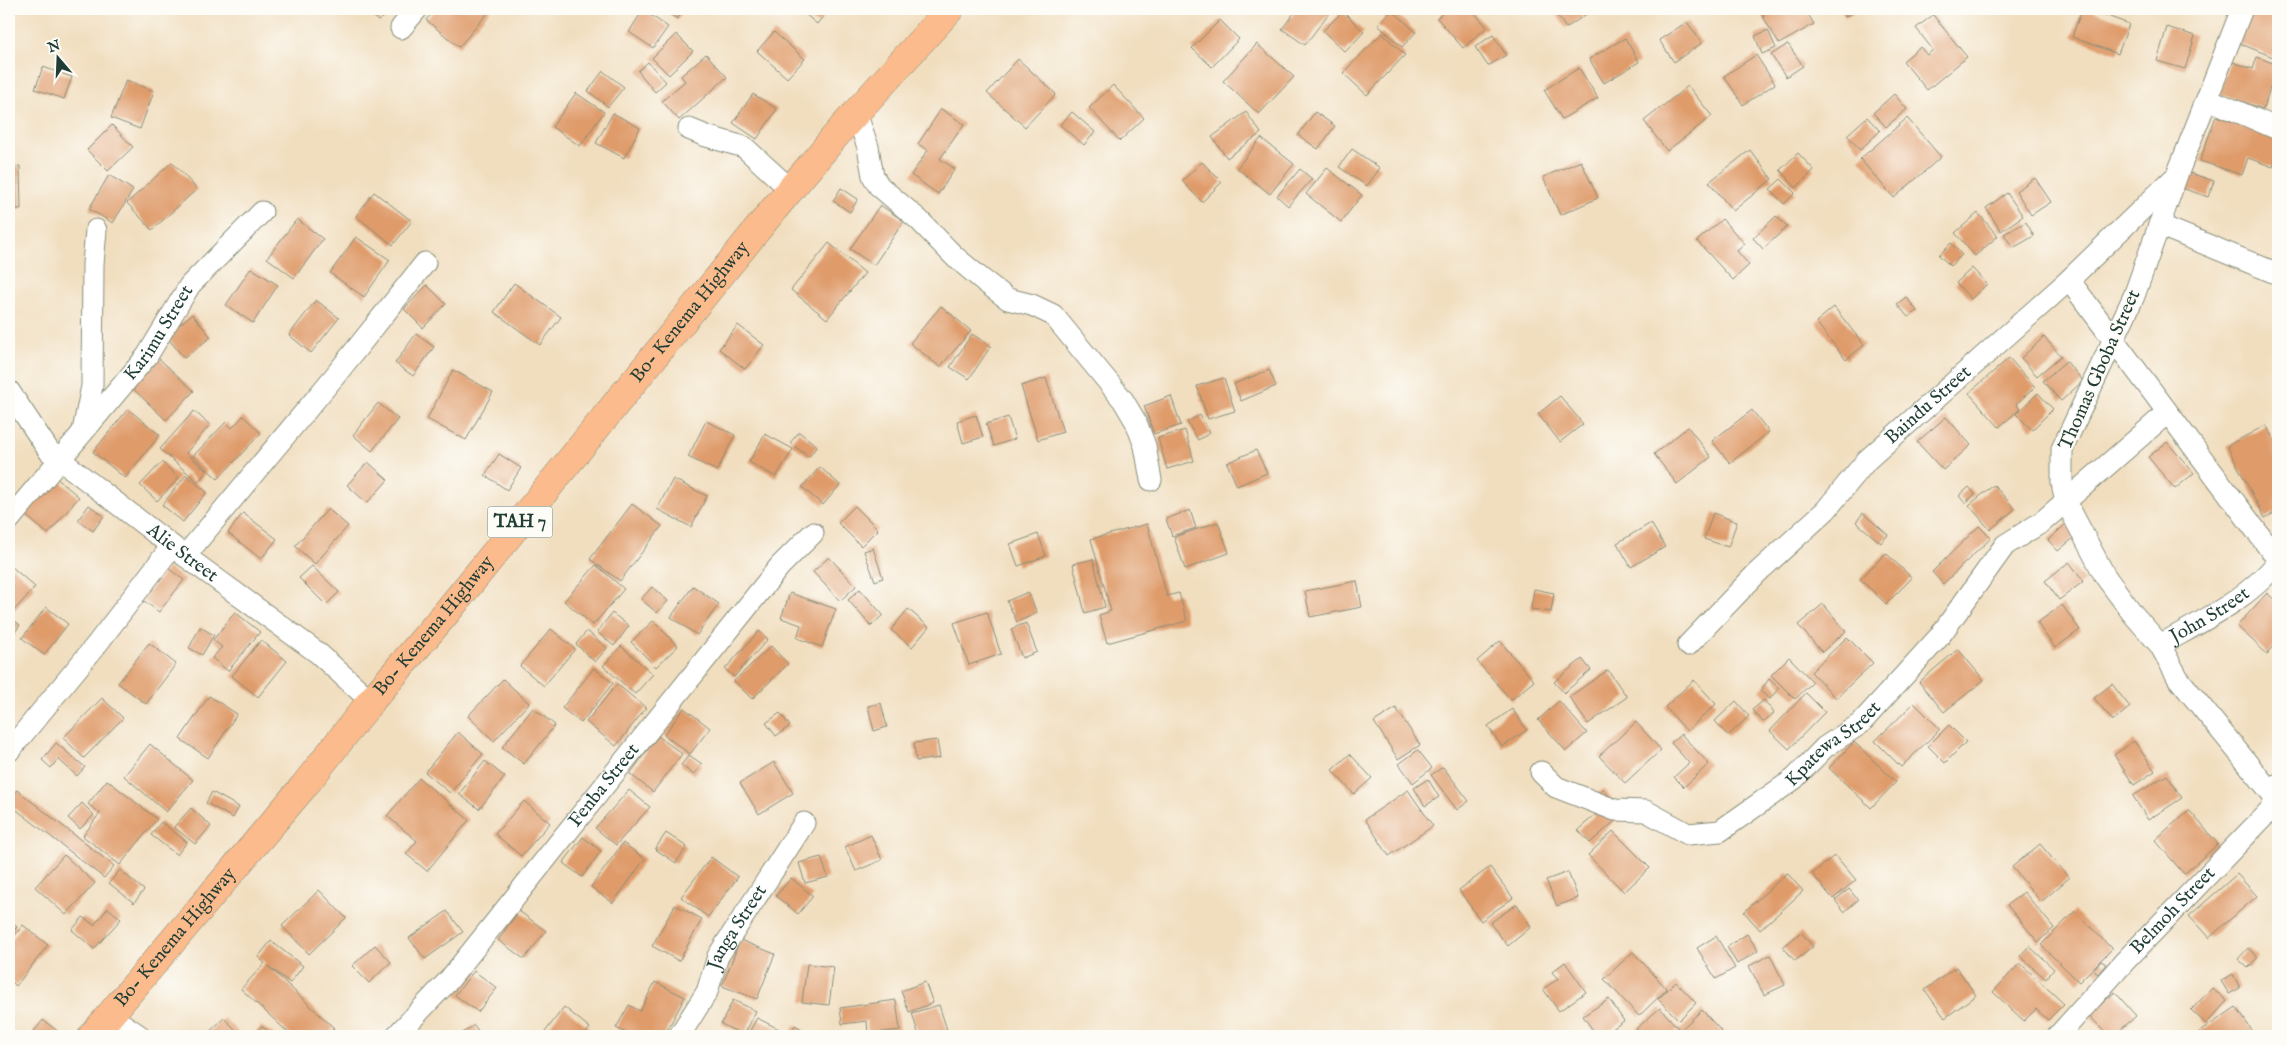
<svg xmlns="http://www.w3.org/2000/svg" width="2287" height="1045" font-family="'IM FELL English',serif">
	<rect width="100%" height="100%" fill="#fdfcf7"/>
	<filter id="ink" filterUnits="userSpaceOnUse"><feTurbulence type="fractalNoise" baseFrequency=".02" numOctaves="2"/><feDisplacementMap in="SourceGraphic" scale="10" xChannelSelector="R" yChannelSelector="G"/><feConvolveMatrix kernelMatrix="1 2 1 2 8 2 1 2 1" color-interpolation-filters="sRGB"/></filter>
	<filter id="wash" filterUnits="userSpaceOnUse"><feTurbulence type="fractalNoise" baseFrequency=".0096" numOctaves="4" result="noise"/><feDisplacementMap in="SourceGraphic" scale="20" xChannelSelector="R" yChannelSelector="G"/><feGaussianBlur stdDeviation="1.12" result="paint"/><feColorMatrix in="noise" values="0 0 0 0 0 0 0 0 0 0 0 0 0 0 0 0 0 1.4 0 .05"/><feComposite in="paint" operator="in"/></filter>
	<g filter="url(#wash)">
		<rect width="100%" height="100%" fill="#f1debf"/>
		<g id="blocks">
			<!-- building -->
			<path fill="#df9b6a" d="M368,9H394L378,21Z
				M436,9H491L459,47L426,20Z
				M662,9H685L677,19Z
				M799,9H829L817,24Z
				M1297,9H1332L1305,45L1282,29Z
				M1447,9H1471L1487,27L1463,48L1437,18Z
				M1558,9H1594L1566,28L1554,11Z
				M1773,9H1805L1814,24L1779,44L1762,15Z
				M1841,9H1860L1845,17Z
				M2082,9H2088L2129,24L2118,54L2072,37Z
				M2250,9H2278V44L2273,57L2236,42Z
				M643,10L668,27L653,48L629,32Z
				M1392,10L1416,32L1402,47L1378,25Z
				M1343,11L1364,32L1345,52L1323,31Z
				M1933,15L1967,57L1927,90L1903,61L1920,47L1927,55L1933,50L1916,28Z
				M1220,20L1239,39L1212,67L1192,48Z
				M1687,22L1702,43L1674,62L1659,40Z
				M2167,27L2195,36L2185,69L2157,61Z
				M1768,30L1776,48L1762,54L1755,36Z
				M774,32L805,59L787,78L757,51Z
				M1382,33L1405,55L1367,95L1343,73Z
				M676,34L693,51L669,75L652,58Z
				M1493,35L1506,55L1488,66L1475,47Z
				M1625,38L1639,62L1604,83L1589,59Z
				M1257,44L1294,77L1259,114L1223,81Z
				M1788,44L1803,66L1786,77L1771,55Z
				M706,54L727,77L679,120L662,101L685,81L681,76Z
				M1756,55L1775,84L1743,105L1724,76Z
				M2257,57L2278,65L2263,109L2219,93L2230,61L2253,69Z
				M1018,59L1056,94L1025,127L987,93Z
				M648,62L666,82L655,92L638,71Z
				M43,67L72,77L64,99L35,89Z
				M1579,68L1598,98L1562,119L1544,90Z
				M603,71L624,87L608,107L588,91Z
				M126,80L154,91L140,129L111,118Z
				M1113,85L1144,118L1120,141L1089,108Z
				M1688,86L1712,116L1667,151L1644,121Z
				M576,93L604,112L580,146L552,127Z
				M753,94L777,109L757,139L733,123Z
				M1894,94L1907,109L1886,127L1873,113Z
				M941,109L964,124L940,159L955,169L938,194L911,175L928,150L918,144Z
				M1072,112L1095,132L1084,145L1060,125Z
				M1246,112L1261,133L1227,158L1212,137Z
				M1315,112L1335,126L1318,149L1298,135Z
				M613,113L640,128L624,158L596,143Z
				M2216,116L2278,137V151L2273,167L2248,158L2242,175L2200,161Z
				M1867,117L1880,131L1860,150L1847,135Z
				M1907,118L1941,157L1894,198L1860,159Z
				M112,125L133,147L108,171L87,150Z
				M1261,138L1294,164L1270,194L1237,168Z
				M1352,149L1380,168L1367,186L1339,167Z
				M1750,150L1772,179L1733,211L1709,182Z
				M1798,153L1814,170L1796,188L1780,170Z
				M1581,161L1598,198L1560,215L1543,177Z
				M172,162L197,189L152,230L127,203Z
				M1202,162L1222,182L1202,202L1182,181Z
				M20,166L21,209H9V167Z
				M1327,168L1362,195L1341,222L1306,194Z
				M1300,169L1312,179L1288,206L1277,196Z
				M2187,172L2214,181L2208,197L2182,188Z
				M109,175L133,190L113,223L89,209Z
				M2035,178L2051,202L2031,215L2016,191Z
				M1781,179L1795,193L1784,204L1770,189Z
				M841,188L858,199L850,212L833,201Z
				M374,192L412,221L393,245L356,216Z
				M2007,193L2023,216L2001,231L1986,208Z
				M880,205L904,221L874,265L850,249Z
				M1978,213L1998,236L1975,256L1955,233Z
				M1776,216L1787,227L1763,249L1753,238Z
				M297,219L323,239L294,278L267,258Z
				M1722,219L1745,244L1737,251L1749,265L1733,280L1697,241Z
				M2026,222L2034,236L2013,248L2004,234Z
				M356,237L390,260L364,297L330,273Z
				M829,243L865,273L827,319L791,290Z
				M1951,243L1962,255L1950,266L1939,255Z
				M251,268L278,285L253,323L226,305Z
				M1972,268L1987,284L1971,299L1956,283Z
				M514,283L561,317L540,345L494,312Z
				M427,285L446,304L423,328L404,309Z
				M1906,297L1917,311L1908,317L1897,304Z
				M316,300L339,318L311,353L289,335Z
				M941,306L971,331L940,367L910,343Z
				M1834,307L1864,345L1846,360L1816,322Z
				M192,314L211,337L184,358L166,336Z
				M738,325L764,345L745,369L719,349Z
				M416,334L434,347L413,376L395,363Z
				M972,334L991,346L969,379L950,367Z
				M2044,337L2061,356L2037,376L2021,358Z
				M154,354L194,391L166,420L127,383Z
				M2009,358L2035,387L2016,404L2020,409L1999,427L1969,393Z
				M2066,361L2083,381L2061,401L2043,381Z
				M453,370L493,392L466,440L427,419Z
				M1269,370L1276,386L1241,401L1234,384Z
				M1046,378L1063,432L1038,440L1021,386Z
				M1224,378L1235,411L1208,419L1197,386Z
				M2038,393L2053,409L2032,430L2016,414Z
				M1171,396L1181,425L1154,434L1144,406Z
				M1560,396L1583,424L1560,442L1538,414Z
				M378,403L398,419L372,451L353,435Z
				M128,409L160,435L125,478L93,452Z
				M1752,410L1769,432L1730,463L1712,441Z
				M194,411L210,425L186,453L207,471L198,482L160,449Z
				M976,415L983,437L963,443L957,421Z
				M1200,415L1210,433L1198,440L1187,422Z
				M243,416L261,433L218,479L193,456L226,422L232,428Z
				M1008,417L1015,439L994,446L986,424Z
				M1946,417L1971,445L1943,470L1917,442Z
				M706,421L735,435L717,471L688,457Z
				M2266,425L2278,448V511L2265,518L2227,446Z
				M1688,427L1711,457L1677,484L1654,454Z
				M1185,430L1194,461L1167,469L1158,438Z
				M799,432L817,446L809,457L790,443Z
				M765,434L793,449L776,477L749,462Z
				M2167,442L2194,473L2175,489L2148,457Z
				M1256,450L1267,473L1237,486L1227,463Z
				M499,454L521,468L507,490L485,475Z
				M162,462L179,478L157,501L140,485Z
				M368,462L388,480L367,503L347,485Z
				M820,467L840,485L823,505L802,487Z
				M186,475L207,492L183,522L162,505Z
				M55,477L79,497L48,534L24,514Z
				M673,479L707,496L691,527L657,509Z
				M1994,485L2015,509L1990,530L1969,505Z
				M1969,487L1975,494L1965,503L1959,496Z
				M632,504L662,526L620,581L590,559Z
				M89,505L104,516L93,531L78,520Z
				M855,506L878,529L861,546L838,523Z
				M328,509L348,526L315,564L295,546Z
				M1190,510L1196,528L1172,536L1166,519Z
				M243,513L277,539L261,559L228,533Z
				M1713,513L1737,522L1728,547L1704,539Z
				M1863,513L1888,535L1881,543L1856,522Z
				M1218,522L1229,553L1185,569L1174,537Z
				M1651,523L1665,547L1631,567L1617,543Z
				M1147,524L1167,596L1179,593L1187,621L1107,643L1099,615L1111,611L1091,539Z
				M2066,524L2076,536L2058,551L2048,540Z
				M1979,526L1991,538L1943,584L1932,572Z
				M1038,534L1046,556L1018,566L1010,544Z
				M873,548L883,578L875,581L864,551Z
				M1886,553L1912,578L1886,604L1860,579Z
				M829,557L856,586L840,601L813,572Z
				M1093,559L1105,607L1085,613L1073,564Z
				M2069,562L2084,581L2059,600L2045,581Z
				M596,565L624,589L593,625L564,601Z
				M312,566L339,592L326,605L299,578Z
				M12,567L35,587L12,613L9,610V570Z
				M168,568L184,580L159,612L143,600Z
				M1357,581L1362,607L1310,617L1305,591Z
				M693,586L719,604L697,635L671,617Z
				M652,587L668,601L657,613L641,599Z
				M860,589L883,615L871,626L848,600Z
				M1534,589L1554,593L1551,612L1531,609Z
				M1028,592L1037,613L1017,622L1007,601Z
				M790,593L836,609L822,647L797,638L801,625L781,618Z
				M2267,593L2278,603V642L2267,654L2237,626Z
				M1823,604L1846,631L1822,652L1798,625Z
				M2062,605L2080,630L2055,648L2037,623Z
				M46,607L68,624L44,655L22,638Z
				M908,609L929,627L912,647L891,630Z
				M235,612L260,632L228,671L212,658L222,647L213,640Z
				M987,612L1001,654L969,665L954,623Z
				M612,613L629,626L614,646L597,632Z
				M9,616L20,625L9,641Z
				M653,621L678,646L656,667L631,642Z
				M1026,623L1037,652L1022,658L1011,629Z
				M200,627L214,635L202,655L189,648Z
				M551,629L575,649L544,686L520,666Z
				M587,631L607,648L595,662L576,644Z
				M759,631L768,639L734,677L725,669Z
				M1847,637L1873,663L1836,698L1811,672Z
				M261,640L287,661L258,697L232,676Z
				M1500,641L1534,681L1511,700L1477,661Z
				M149,643L176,664L146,704L118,683Z
				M621,646L653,674L635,694L603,666Z
				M771,646L788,664L752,699L734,681Z
				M1958,649L1984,680L1944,712L1919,682Z
				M1789,657L1813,682L1795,699L1771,675Z
				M1582,659L1591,670L1564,693L1554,682Z
				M594,668L613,683L581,723L562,708Z
				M1608,670L1627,697L1588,724L1569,697Z
				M503,679L529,703L494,741L468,716Z
				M1769,679L1779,688L1770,699L1760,691Z
				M1694,680L1716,704L1687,731L1665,707Z
				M617,684L646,708L616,746L586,722Z
				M2112,684L2130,707L2113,721L2094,698Z
				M1806,693L1825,712L1789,749L1770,731Z
				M209,696L237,714L208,758L180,739Z
				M102,698L123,718L84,758L63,738Z
				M1764,700L1774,713L1763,722L1752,710Z
				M1559,701L1587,733L1566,751L1538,720Z
				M1736,701L1749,716L1728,736L1715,721Z
				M881,703L887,727L874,731L868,706Z
				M1914,703L1940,729L1901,767L1875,741Z
				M533,708L555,725L524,764L502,747Z
				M684,708L710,728L690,754L664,735Z
				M1396,708L1420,745L1398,759L1374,722Z
				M1512,709L1527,730L1502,747L1488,726Z
				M780,713L790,726L776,736L766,723Z
				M1636,722L1661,750L1625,783L1599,756Z
				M1949,725L1966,742L1945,763L1928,746Z
				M458,732L483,754L450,793L425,772Z
				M1681,734L1709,764L1684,787L1674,777L1689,763L1671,743Z
				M658,736L682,754L653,792L630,774Z
				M937,740L940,758L916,761L914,743Z
				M2134,741L2155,771L2134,785L2114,755Z
				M1854,742L1896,782L1871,808L1829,768Z
				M56,743L85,767L77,776L58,759L51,768L42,760Z
				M150,744L193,780L166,812L124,776Z
				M1418,750L1432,768L1413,783L1399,764Z
				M1350,754L1372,778L1354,794L1332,770Z
				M689,755L702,764L694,775L681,765Z
				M485,761L505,777L479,809L459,794Z
				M774,762L793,793L759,814L740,783Z
				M1443,767L1469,801L1457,810L1431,775Z
				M2167,775L2182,798L2148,820L2133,796Z
				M419,778L469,820L427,871L406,854L417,841L387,816Z
				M1428,779L1439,797L1425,806L1414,788Z
				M107,780L157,819L120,865L83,836L100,813L88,804Z
				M1603,789L1624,813L1590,843L1578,830L1596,814L1587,803Z
				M17,790L114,866L104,878L9,804V800Z
				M629,790L650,807L616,845L595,828Z
				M1408,790L1433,826L1389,856L1365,819Z
				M212,792L239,807L233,818L206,803Z
				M524,801L550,823L521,856L495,834Z
				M82,803L94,815L80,829L68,818Z
				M191,808L211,826L195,844L174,827Z
				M2189,810L2218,844L2184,874L2155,840Z
				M161,822L187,842L177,855L151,835Z
				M1613,831L1650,868L1624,892L1588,855Z
				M666,833L687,847L676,863L655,849Z
				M871,835L882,860L856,871L845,847Z
				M583,837L601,851L582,877L563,863Z
				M623,843L645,859L613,903L591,887Z
				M2040,844L2069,878L2041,902L2012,867Z
				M64,855L95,883L66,915L35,887Z
				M1835,855L1856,880L1833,899L1812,874Z
				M711,857L738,877L708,917L681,897Z
				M821,857L828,877L805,883L799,863Z
				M1490,867L1513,898L1481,921L1459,890Z
				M120,870L144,890L134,903L109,883Z
				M1568,872L1578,898L1557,906L1546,880Z
				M1787,873L1803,891L1760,930L1744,912Z
				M2237,874L2257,896L2209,938L2189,916Z
				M791,878L813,896L798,914L776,896Z
				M1849,889L1858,900L1844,912L1835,900Z
				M319,890L346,918L309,954L282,926Z
				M2024,892L2054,928L2038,942L2007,905Z
				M1517,904L1531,927L1508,946L1490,923Z
				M675,905L702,919L679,961L652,946Z
				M108,908L121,919L94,949L72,930L83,917L94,925Z
				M447,911L463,932L425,959L409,938Z
				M519,911L546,931L524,959L498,940Z
				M2075,911L2112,949L2079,982L2041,945Z
				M9,920L17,927L9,936Z
				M23,925L48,945L16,986L9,979V943Z
				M1801,932L1813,947L1795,961L1783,947Z
				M1747,934L1758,951L1737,964L1727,947Z
				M1716,936L1735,968L1716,979L1697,948Z
				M740,940L775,954L757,999L722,986Z
				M271,941L303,966L290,983L268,966L334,1028L326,1036H292L241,989L265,963L258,957Z
				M375,945L391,962L369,983L352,966Z
				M2029,946L2054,969L2046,979L2020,956Z
				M2248,948L2258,957L2248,968L2238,959Z
				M1633,952L1667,989L1639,1016L1604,979Z
				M1770,955L1785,985L1764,995L1749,966Z
				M2101,961L2106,964L2098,974L2093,970Z
				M1565,962L1586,992L1559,1011L1543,989L1558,979L1552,972Z
				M2020,963L2064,1004L2048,1020L2036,1009L2024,1021L1993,992Z
				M807,964L834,967L829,1005L802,1002Z
				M1956,967L1976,995L1945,1018L1925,990Z
				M474,971L497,988L478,1012L455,995Z
				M2233,974L2240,988L2229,994L2221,981Z
				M655,982L685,997L664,1036H632L616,1028L629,1005L640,1011Z
				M925,982L933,1003L909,1012L901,991Z
				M1676,982L1696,1003L1679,1020L1658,999Z
				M2212,988L2227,1001L2206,1024L2191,1010Z
				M2115,992L2136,1016L2114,1036H2108L2089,1015Z
				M1609,999L1624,1021L1602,1036H1597L1583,1016Z
				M733,1000L756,1011L744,1035L721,1024Z
				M896,1000L900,1030L868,1034L867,1021L842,1024L840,1008Z
				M939,1005L949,1036H919L912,1013Z
				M564,1007L590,1028L584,1036H542Z
				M2236,1007L2255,1035L2200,1036L2198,1033Z
				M1660,1008L1679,1029L1670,1036H1643L1636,1029Z
				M1702,1010L1723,1033L1718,1036H1674Z
				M224,1018L242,1036H205Z
				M757,1018L783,1031L781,1036H747Z
				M43,1020L59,1032L55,1036H30Z
				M474,1025L482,1036H459Z
				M795,1025L814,1036H789Z
				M261,1026L276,1036H254Z"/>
		</g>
	</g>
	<g filter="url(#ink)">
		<use href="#blocks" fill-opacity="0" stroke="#888e7a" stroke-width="1"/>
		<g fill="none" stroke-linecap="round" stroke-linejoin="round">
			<!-- street casing -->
			<g stroke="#888e7a" stroke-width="23">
				<g id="street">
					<path d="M2242,9L2177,175L2134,296L2062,449V483L2066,502L2105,576L2133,614L2160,645L2178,678L2278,801"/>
					<path d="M401,28L417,9"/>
					<path d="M2208,99L2278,129"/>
					<path d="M856,113L868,147L873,176L879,186L919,220L954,256L984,281L1008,299L1032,305L1053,315L1123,400L1136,422L1145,446L1151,480"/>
					<path d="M689,129L706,136L744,147L790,189"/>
					<path d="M2159,225L2278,274"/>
					<path d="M2069,280L2278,560"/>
					<path id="s1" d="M9,391L49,451L185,556L318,653L371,701"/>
					<path d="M83,431L92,386L93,264L96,230"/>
					<path id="s2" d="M9,520L147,356L190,285L262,212"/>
					<path d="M185,556L334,377L425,263"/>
					<path id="s3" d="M1688,645L1757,573L1826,510L1867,460L2069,280L2173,179"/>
					<path id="s4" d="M2160,645C2202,621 2247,600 2278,562"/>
					<path d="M9,751L97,644L172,546"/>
					<path id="s5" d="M1541,772L1556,787L1615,810L1646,811L1688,834L1720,831L1794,779L1825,747L1860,724L1939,637L2005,545L2042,522L2167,413"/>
					<path d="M109,1015L140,1036"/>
					<path id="s6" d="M396,1036L449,980L780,566L813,533"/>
					<path id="s7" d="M679,1036L707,992L718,956L804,823"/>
					<path id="s8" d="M2058,1036L2125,961L2273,807L2276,785"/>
				</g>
			</g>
			<!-- highway casing -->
			<g stroke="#888e7a" stroke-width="29">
				<g id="highway">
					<path id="s9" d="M92,1036L304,786L371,701L446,613L774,209L843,127L950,9"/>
				</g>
			</g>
			<!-- street -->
			<use href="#street" stroke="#fff" stroke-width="21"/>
			<!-- highway -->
			<use href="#highway" stroke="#fbbb8c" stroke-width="28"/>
		</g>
	</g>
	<g text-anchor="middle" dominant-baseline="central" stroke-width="4.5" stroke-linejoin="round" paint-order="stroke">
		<!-- shield labels -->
		<rect fill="#fdfcf7" stroke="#62766e" stroke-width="1" x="487.5" y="506.5" width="65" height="31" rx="4"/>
		<g font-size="18" font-weight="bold" fill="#1f3d34">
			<text x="520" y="522">TAH 7</text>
		</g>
		<!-- street labels -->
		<g font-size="19" fill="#1f3d34" stroke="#fdfcf7">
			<text stroke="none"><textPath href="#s9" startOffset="939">Bo- Kenema Highway</textPath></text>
			<text stroke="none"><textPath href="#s2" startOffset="240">Karimu Street</textPath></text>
			<text transform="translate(2100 370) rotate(-66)">Thomas Gboba Street</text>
			<text stroke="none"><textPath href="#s3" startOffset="340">Baindu Street</textPath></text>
			<text stroke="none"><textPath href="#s1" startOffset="240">Alie Street</textPath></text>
			<text stroke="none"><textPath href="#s4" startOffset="58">John Street</textPath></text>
			<text stroke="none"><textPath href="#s9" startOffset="534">Bo- Kenema Highway</textPath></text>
			<text stroke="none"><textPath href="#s5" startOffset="339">Kpatewa Street</textPath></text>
			<text stroke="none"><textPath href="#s6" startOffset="326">Fenba Street</textPath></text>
			<text stroke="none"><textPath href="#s8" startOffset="170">Belmoh Street</textPath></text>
			<text stroke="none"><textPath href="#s7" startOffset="124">Janga Street</textPath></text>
			<text stroke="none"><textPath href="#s9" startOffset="129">Bo- Kenema Highway</textPath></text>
		</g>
	</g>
	<!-- margin -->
	<rect width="2287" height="1045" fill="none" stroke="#fdfcf7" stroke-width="30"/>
	<!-- north arrow -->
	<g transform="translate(58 58) rotate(341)" stroke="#fdfcf7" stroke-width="4" paint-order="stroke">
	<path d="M0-4L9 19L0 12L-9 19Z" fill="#1f3d34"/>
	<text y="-8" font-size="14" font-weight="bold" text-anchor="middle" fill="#1f3d34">N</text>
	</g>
</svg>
